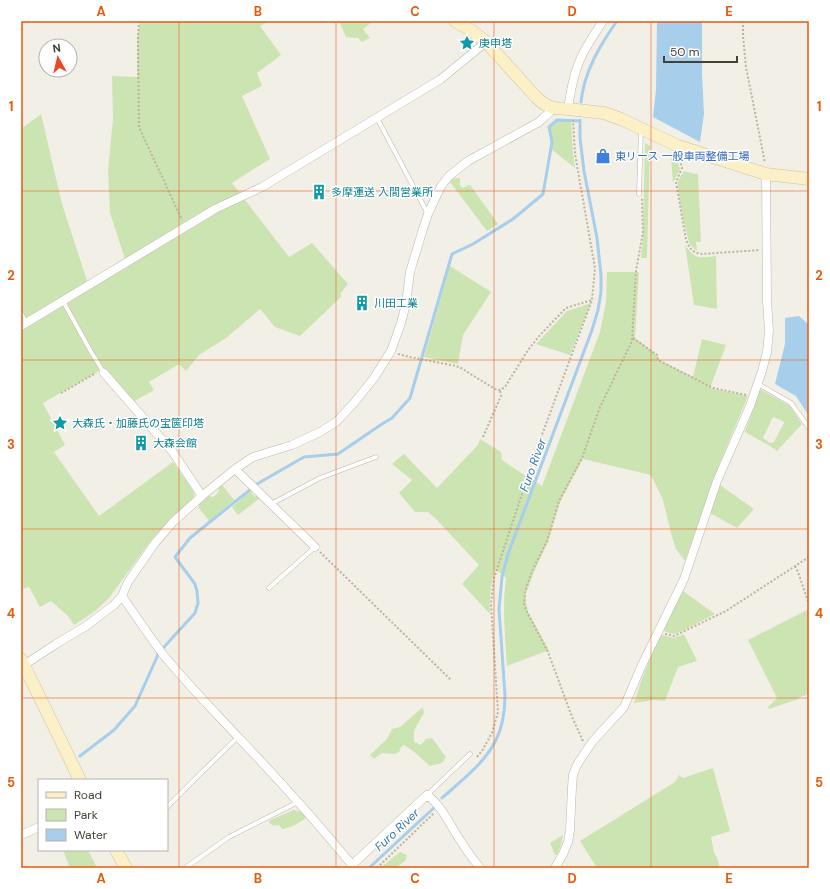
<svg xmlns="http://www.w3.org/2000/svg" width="830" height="889" font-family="'DM Sans','Noto Sans JP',sans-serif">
	<rect width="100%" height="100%" fill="#f2efe7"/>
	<!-- green -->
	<path fill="#cce4b2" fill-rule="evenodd" d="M140,21H269L260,26L281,55L257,73L262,86L242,96L270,159L232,183L289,257L312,243L348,284L340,294L342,296L300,336L275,327L260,309L226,338L199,355L186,371L179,364L149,382L154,390L133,402L104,368L43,403L65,445L54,452L99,516L173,462L194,492V499L170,519L152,539L109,598L94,612L74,625L68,616L51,601L40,607L29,587L22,589L21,586V325L24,323L21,318V129L41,114L62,204L88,284L126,262L110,213L108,170L113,119L112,76L137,77V38Z
		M339,21H372V22L363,29L370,38L362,42L358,38L346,37Z
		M557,121H571L573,153L575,168L551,149L552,141L550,127Z
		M645,143L650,146L647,258H641L643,233Z
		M671,157C675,160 679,163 680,169L673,183Z
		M684,171C689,172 693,174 698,174L701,242H696L697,251C694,249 692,247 690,244C686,237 677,190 678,182C679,178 682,174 684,171Z
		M456,178H459L460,179V185L461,187L463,188L469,185L471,186L498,224L487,231L450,182L453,179Z
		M685,245C696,260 699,258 716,256L717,309L694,305Z
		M450,266L491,292L463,335L458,364L424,357Z
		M607,272H639L635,338L657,355L659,360L693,377L702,339L726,345L710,388L713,389L748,396L719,465L685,561L676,549L671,533L663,500L651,475L583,459L560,502L548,542L534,572L526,593V603L528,612L549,650L507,666C505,637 502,607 506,578L495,569C491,583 489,598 490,613H489L462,584L479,565L435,518L428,512H415L399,493L412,480L392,464L404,454L437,488L478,445L480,439L501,452L502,460L512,467L542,486L600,332L606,302Z
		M591,303L570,355L536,344L567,311Z
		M760,389L790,406L802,424L777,451L770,446L745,432ZM773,417L783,421L784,423L774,442L770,443L763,438Z
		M222,485L234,500L209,521L199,508V504L208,496L213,497L216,495L219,490L218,487Z
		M720,485L754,509L737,528L710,513Z
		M250,491L255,497L257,495L260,498L238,515L232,507Z
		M683,591L715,614L680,632C673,635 669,634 663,630L667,621Z
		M809,609V694L800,697L798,699L769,709L768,707L777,698L748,640Z
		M684,634L697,661L678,667L665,701L654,700L634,703L642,678L660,635H662L674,638Z
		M423,707L424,713L418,723L414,731V742L421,745L426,739L432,738L446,757L442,763L430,766L413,751L404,745L401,747L400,751L395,754L382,753L374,759L370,755L387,739L392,729L400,727Z
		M713,768L730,831L711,837L714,852L717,858L720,868H597L580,841L675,782L679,775L683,778Z
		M294,810L302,812L306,816L305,819C298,823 291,828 282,829L279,825C274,826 272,826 269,822L270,820Z
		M563,835L561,845L557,855H555L550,843Z
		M63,850H88L97,868H70Z
		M400,852L407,855L405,861L395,868H380Z"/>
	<!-- water -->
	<path fill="#a7ceeb" d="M657,21H702V74L704,114L700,142L653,117L656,90Z
		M799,316L809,325V416L796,396L775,384L785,344V318Z"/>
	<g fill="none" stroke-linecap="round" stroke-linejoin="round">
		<!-- stream -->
		<path stroke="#a7ceeb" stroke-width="3" d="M581,102C584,72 600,45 617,21
			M164,647L195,613L198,603L197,591L195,584L175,557L190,538L257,484L304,457L338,454L382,424L392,418L410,398L452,254L473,244L513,219L542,195L543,194L552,142L549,127L557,120L580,121
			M80,756L114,730L135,706L157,657L158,653
			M442,798C462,780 484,764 496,740C503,726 505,710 505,695L499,609L502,577L508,554L592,330L598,310L601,292V275L597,238L584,171L580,138V120
			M369,868L437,805"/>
		<!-- lane casing -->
		<g stroke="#bdb7aa" stroke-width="5">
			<path id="lane" d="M377,118L428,214
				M639,194L641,130
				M63,301L90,350L104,373
				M21,313L26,323
				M758,384L791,403L809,428
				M271,504L320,478L376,457
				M269,588L315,547
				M427,795L470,754
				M167,807L203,771L238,737
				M185,868L229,837L298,802"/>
		</g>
		<!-- street casing -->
		<g stroke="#bdb7aa" stroke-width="9">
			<path id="street" d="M568,109C571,88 575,66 586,48C591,39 597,30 603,21
				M21,326L215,209L262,187L441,79L486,42
				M104,373L172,451L202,496
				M235,469L315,547
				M122,596C135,615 148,634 162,653C186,683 213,710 239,738C278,779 316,821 352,865L427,795C442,806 450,825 460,840C466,850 473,859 480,868
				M21,667L56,644L86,626L114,605L122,596L128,582L155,543L173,522L202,496L235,469L253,457L292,445L320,432L336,422L354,403L374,378L391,351L401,323L406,304L410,272L423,229L428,214L441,186L449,176L468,161L539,122L554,108
				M21,835L39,827
				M555,868L563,854L568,842L570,830L572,787L573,775L576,767L580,760L593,741L624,707L641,667L684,579L717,481L750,406L762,371L767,352L769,331L767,301L766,174"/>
		</g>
		<!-- secondary casing -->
		<g stroke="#cfc399" stroke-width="13">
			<path id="secondary" d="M455,21L472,31L486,42L536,97L544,104L554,108L568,109L604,113L621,119L678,146L766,174L809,179
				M21,659L80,780
				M116,850L126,868"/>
		</g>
		<!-- path -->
		<path stroke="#beb39c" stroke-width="2" stroke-dasharray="2 2" stroke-linecap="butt" d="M139,21L138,38L139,127L182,220
			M743,21V36L746,67L765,163
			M676,157L681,164L682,168L676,182L686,240L690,248L693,251L697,253L702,254L760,250
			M633,338L657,355L658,360L713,388L746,395
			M398,354L410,357L456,366L461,368L495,389L500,390L505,387L528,350L541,334L566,308L592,300
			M61,393L96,373
			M483,437L501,396L500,390
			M320,552L451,680
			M795,566L798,572L809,604
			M665,634L674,636L726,611L809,557
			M583,741L572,717L548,652L527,612L524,604L525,592L532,571L547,541L559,501L582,458L600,407L632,341L636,271L643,232L642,199
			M477,757L482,751L492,733L498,712L491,604L494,578L539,443L592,300L595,268L575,154L573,120
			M377,868L434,813"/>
		<!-- lane -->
		<use href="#lane" stroke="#fff" stroke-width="4"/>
		<!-- street -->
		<use href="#street" stroke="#fff" stroke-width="8"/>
		<!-- secondary -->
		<use href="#secondary" stroke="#fbf0c8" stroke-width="12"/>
	</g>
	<!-- grid -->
	<path fill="none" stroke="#e8590c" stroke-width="1" stroke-opacity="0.55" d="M179,21V868M336,21V868M494,21V868M651,21V868M21,191H809M21,360H809M21,529H809M21,698H809"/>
	<!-- icons -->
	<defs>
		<g id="sight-bare" transform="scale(1.2)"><path d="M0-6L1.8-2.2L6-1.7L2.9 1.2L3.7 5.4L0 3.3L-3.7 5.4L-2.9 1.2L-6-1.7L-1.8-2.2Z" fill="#0f9aa8" stroke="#fff" stroke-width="2.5" paint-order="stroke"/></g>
		<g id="shop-bare" transform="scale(1.2)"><path d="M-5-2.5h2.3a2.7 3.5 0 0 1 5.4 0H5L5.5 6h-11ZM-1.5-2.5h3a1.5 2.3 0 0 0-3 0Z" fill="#3f7fe0" stroke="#fff" stroke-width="2.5" paint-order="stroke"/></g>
		<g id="building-bare" transform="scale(1.2)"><path d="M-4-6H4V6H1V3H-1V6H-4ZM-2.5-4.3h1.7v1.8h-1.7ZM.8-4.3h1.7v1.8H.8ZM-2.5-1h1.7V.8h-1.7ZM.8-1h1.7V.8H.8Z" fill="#0f9aa8" stroke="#fff" stroke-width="2.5" paint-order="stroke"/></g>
	</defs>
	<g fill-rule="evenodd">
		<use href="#sight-bare" x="467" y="43"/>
		<use href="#shop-bare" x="603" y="156"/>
		<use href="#building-bare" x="319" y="192"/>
		<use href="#building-bare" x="362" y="303"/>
		<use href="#sight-bare" x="60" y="423"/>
		<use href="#building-bare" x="141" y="443"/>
	</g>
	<g text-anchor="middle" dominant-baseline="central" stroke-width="3" stroke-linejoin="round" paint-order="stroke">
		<!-- culture labels -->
		<g font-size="11" fill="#0d838f" stroke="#fff" text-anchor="start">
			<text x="479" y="43">庚申塔</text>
			<text x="331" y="192">多摩運送 入間営業所</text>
			<text x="374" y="303">川田工業</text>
			<text x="72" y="423">大森氏・加藤氏の宝篋印塔</text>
			<text x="153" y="443">大森会館</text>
		</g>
		<!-- shop labels -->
		<g font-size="11" fill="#366cbe" stroke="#fff" text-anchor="start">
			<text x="615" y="156">東リース 一般車両整備工場</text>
		</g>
		<!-- water labels -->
		<g font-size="12" font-style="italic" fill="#3676aa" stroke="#fff">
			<text transform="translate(533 465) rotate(-70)">Furo River</text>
			<text transform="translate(397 830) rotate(-43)">Furo River</text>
		</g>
	</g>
	<!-- border -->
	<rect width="830" height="889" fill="none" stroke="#ffffff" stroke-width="44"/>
	<!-- legend -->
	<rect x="38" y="779" width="130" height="72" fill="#ffffff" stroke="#b5b3af"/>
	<rect x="46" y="792" width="20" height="6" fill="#fbf0c8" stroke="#b5b3af"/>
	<text x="74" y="799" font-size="12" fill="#454036">Road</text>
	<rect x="46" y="809" width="20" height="12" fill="#cce4b2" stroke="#b5b3af"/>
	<text x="74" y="819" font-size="12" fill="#454036">Park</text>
	<rect x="46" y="829" width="20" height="12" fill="#a7ceeb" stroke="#b5b3af"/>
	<text x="74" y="839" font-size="12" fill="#454036">Water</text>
	<!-- north arrow -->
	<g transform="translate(58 58) rotate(352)"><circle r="19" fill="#ffffff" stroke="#b5b3af"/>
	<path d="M0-3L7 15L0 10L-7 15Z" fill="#ec4724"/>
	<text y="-6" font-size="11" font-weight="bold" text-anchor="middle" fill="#454036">N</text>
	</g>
	<!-- scale -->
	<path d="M664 56v6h73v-6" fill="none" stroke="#454036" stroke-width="2"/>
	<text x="670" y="56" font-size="12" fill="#454036" stroke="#ffffff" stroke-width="3" paint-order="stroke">50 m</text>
	<rect x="22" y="22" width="786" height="845" fill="none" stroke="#e8590c" stroke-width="1.5"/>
	<g font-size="13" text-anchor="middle" font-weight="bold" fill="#e8590c">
		<text x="101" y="16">A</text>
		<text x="258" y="16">B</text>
		<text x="415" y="16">C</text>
		<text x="572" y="16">D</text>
		<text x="729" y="16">E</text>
		<text x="11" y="111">1</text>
		<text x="819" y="111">1</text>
		<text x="11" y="280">2</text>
		<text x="819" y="280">2</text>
		<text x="11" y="449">3</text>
		<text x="819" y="449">3</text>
		<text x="11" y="618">4</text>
		<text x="819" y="618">4</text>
		<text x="11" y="787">5</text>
		<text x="819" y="787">5</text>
		<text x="101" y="883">A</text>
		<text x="258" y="883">B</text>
		<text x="415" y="883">C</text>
		<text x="572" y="883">D</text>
		<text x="729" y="883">E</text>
	</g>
</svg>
